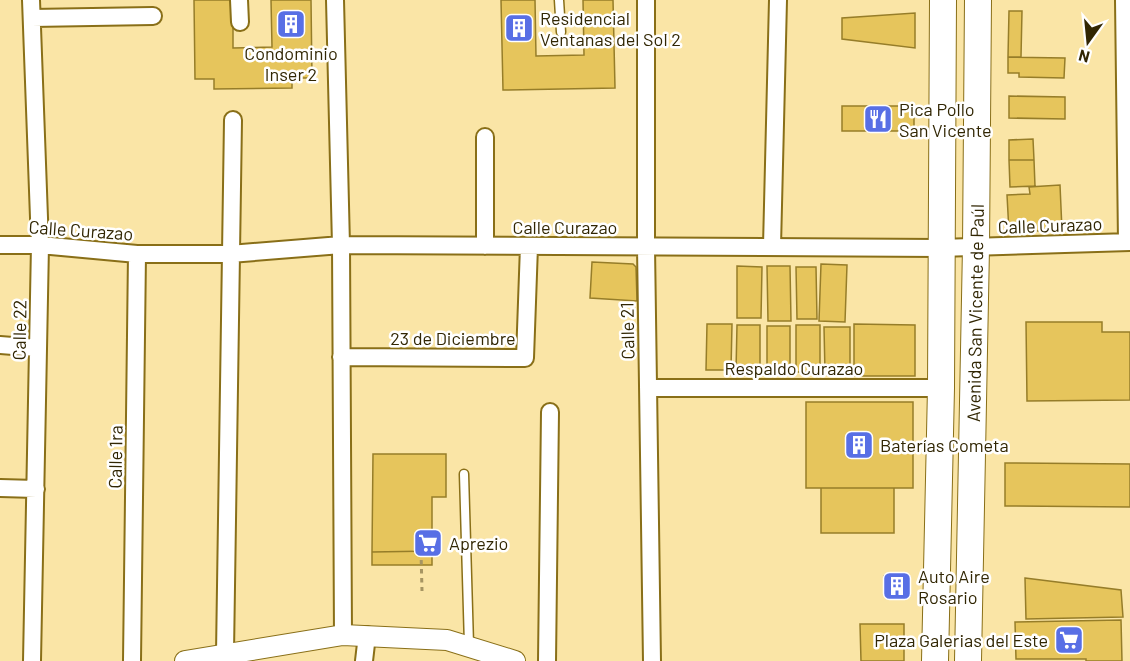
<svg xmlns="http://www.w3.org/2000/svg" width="1130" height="661" font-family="Barlow,sans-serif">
	<rect width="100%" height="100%" fill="#fae5a6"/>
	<!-- building -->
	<path fill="#e6c55c" stroke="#967d29" stroke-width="1.5" d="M194,0H233V48L272,47L271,0H311L312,78H292V88L214,89V79H195Z
		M501,0H535L536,56L584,55L583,0H613L615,88L503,90Z
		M1009,11H1022L1021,57H1008Z
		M915,13V48L842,39V18Z
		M1008,57L1065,58L1064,78L1019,77V73H1008Z
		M1009,96L1065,97V119L1009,118Z
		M842,106H914V131H842Z
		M1033,139L1034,160H1009V140Z
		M1009,160H1034L1035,186L1010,187Z
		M1060,185L1062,230L1009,232L1007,195L1030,194L1029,187Z
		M592,262L633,264L636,267L637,301L590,298Z
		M821,264L847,265L845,322L819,321Z
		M737,266L762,267L761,318H737Z
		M767,266H790L791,321H768Z
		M796,267H816L817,319H797Z
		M1026,322H1102V332H1130V400L1027,401Z
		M707,324H732L731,370H706Z
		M854,324L915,325V376H854Z
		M737,325H760V371H736Z
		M796,325H820V372H796Z
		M767,326H790V371H767Z
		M824,327H850V373H825Z
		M806,402H913V488H806Z
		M373,454H446V497H432V551L372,552Z
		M1005,463L1130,464V507L1005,506Z
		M821,488H894V533H821Z
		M432,551V565H372V552Z
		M884,576L910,577V595L884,594Z
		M1025,578L1121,590L1123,617L1026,619Z
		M1121,620L1122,661H1086V659H1016L1015,622Z
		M860,624H904V661H861Z"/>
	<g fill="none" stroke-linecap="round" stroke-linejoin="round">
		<!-- service casing -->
		<g stroke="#896f18" stroke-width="11">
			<path id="service" d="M559,0L561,32
				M464,474L469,645"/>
		</g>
		<!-- minor casing -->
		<g stroke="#896f18" stroke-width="20">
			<path id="minor" d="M31,0L40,245L32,661
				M239,0L240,22
				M335,0L341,245L343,635
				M646,0V247L652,661
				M1124,0L1127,242
				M32,18L153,16
				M485,137V246
				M0,245H40L137,254H230L341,245L940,248L1130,242
				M772,246L778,0
				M0,345L38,348
				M341,357L525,358L529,246
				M648,388H941
				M0,488L36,489
				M225,653L233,120
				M132,661L137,254
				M364,661L367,635
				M547,661L550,412"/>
		</g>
		<!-- tertiary casing -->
		<g stroke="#896f18" stroke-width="22">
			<path id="tertiary" d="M185,661L343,635L447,640L515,661"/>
		</g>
		<!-- primary casing -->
		<g stroke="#896f18" stroke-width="28">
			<path id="primary" d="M935,661L941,388L943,0
				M968,661L976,247L978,0"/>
		</g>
		<!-- path -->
		<path stroke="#a69562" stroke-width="3" stroke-dasharray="4.5 4.5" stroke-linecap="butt" d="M421,551L422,591"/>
		<!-- service -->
		<use href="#service" stroke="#fff" stroke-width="8"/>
		<!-- minor -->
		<use href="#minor" stroke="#fff" stroke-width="16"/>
		<!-- tertiary -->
		<use href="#tertiary" stroke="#fff" stroke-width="20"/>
		<!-- primary -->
		<use href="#primary" stroke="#fff" stroke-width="26"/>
	</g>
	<!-- icons -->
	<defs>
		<g id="building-square" transform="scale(1.5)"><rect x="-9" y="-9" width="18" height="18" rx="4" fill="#586fe5" stroke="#fff"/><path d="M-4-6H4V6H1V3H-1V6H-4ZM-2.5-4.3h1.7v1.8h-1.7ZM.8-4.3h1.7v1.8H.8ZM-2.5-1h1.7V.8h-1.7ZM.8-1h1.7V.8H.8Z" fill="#fff"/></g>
		<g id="restaurant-square" transform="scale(1.5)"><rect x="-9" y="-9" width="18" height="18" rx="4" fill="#586fe5" stroke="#fff"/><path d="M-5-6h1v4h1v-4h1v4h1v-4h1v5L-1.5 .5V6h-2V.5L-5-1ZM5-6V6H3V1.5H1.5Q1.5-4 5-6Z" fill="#fff"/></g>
		<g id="supermarket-square" transform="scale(1.5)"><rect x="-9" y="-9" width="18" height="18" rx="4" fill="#586fe5" stroke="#fff"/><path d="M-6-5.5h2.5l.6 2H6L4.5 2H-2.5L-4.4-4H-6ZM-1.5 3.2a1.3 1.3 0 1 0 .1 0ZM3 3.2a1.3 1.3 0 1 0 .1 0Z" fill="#fff"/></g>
	</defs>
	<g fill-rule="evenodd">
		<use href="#building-square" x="291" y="24"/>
		<use href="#building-square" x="519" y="28"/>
		<use href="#restaurant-square" x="878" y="119"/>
		<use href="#building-square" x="859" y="445"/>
		<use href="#supermarket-square" x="428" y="543"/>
		<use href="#building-square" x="897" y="586"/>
		<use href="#supermarket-square" x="1069" y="640"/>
	</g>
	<g text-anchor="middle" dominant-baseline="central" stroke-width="5" stroke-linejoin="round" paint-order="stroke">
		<!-- poi labels -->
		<g font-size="18" fill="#312603" stroke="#fff" text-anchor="start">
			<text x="540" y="18">Residencial<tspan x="540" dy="21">Ventanas del Sol 2</tspan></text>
			<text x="291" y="53" text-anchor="middle">Condominio<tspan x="291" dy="21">Inser 2</tspan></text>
			<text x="899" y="109">Pica Pollo<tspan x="899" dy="21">San Vicente</tspan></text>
			<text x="880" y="445">Baterías Cometa</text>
			<text x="449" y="543">Aprezio</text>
			<text x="918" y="576">Auto Aire<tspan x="918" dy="21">Rosario</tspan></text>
			<text x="1048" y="640" text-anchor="end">Plaza Galerias del Este</text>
		</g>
		<!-- street labels -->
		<g font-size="18" fill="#312603" stroke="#fff">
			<text transform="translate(1050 225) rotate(-2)">Calle Curazao</text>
			<text x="565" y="227">Calle Curazao</text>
			<text transform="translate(81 230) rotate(4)">Calle Curazao</text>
			<text transform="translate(975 313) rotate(-89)">Avenida San Vicente de Paúl</text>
			<text transform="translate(19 330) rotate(-89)">Calle 22</text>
			<text transform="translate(627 331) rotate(-91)">Calle 21</text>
			<text x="453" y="338">23 de Diciembre</text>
			<text x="794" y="368">Respaldo Curazao</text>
			<text transform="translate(115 457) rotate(-89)">Calle 1ra</text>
		</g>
	</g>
	<!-- north arrow -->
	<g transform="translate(1088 42) rotate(195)" stroke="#ffffff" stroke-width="4.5" paint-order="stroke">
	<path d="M0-4.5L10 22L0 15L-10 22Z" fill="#312603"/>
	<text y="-9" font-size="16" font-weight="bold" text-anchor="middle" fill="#312603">N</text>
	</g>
</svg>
